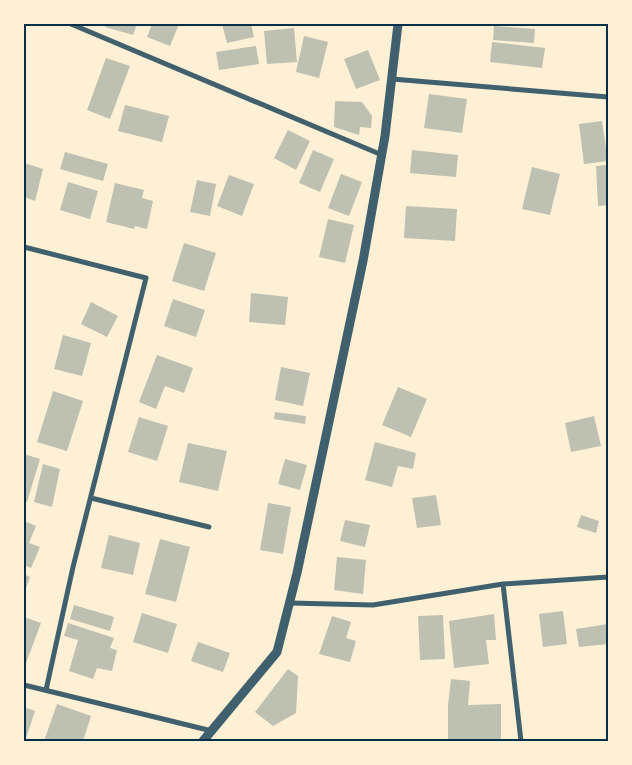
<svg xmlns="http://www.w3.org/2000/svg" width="632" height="765" font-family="'Noto Serif',serif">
	<rect width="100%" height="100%" fill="#fdf0d5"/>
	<!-- building -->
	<path fill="#bec0b2" d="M106,24H137L133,35L105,27Z
		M152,24H179L170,46L147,37Z
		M222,24H251L254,37L227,43Z
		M494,26L535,29L534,43L493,40Z
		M294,28L297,62L267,64L264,31Z
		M304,36L328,42L319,78L296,72Z
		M492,42L545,48L542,68L490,62Z
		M256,46L259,64L219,70L216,52Z
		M368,50L380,80L356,89L344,59Z
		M106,58L130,66L110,119L87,110Z
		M429,94L467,99L462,133L424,128Z
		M335,101L362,102L372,116L371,128L360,127L359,135L334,127Z
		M125,105L169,116L162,142L118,131Z
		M602,121L608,161L584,164L579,124Z
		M288,130L310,141L296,170L274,158Z
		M313,150L334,159L320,192L299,183Z
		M412,150L458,155L456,177L410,173Z
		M65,152L108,164L103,181L60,169Z
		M24,163L43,169L35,201L24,197Z
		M608,165V205L598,206L596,166Z
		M532,167L560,174L550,215L522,209Z
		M341,174L362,182L349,216L328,208Z
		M229,175L254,184L242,216L217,206Z
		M197,180L216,184L210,216L190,212Z
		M68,182L98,191L90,219L60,210Z
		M115,183L144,190L142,198L153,201L147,229L135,226L134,229L106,222Z
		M406,206L457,209L455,241L404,238Z
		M328,219L354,225L345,263L319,257Z
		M184,243L216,253L204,291L172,281Z
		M251,293L288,297L285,325L249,322Z
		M173,299L205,310L196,337L164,326Z
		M91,302L118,316L107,337L81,324Z
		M63,335L91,343L82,376L54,369Z
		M157,355L193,368L184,393L165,386L156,409L139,402Z
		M281,367L310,373L303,406L275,400Z
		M398,387L427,399L411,437L382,425Z
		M53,391L83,401L67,451L37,442Z
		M275,412L306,416L305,424L274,419Z
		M594,416L601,446L571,452L565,423Z
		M139,417L168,426L157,461L128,452Z
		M375,442L416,453L413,469L398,466L392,487L365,480Z
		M188,443L227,451L218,491L179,482Z
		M24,454L40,459L27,502L24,501Z
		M285,459L307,465L300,490L278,484Z
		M43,464L60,469L52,507L34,502Z
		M436,495L441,525L417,528L412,498Z
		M268,503L291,507L283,554L260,550Z
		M581,515L599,521L596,533L577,527Z
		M345,520L370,525L365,547L340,541Z
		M24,521L36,526L29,543L40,547L31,568L24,565Z
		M109,535L140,543L133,575L101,568Z
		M160,539L190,547L176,602L145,594Z
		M337,557L366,560L363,594L334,590Z
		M24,574L30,577L24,594Z
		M74,605L114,617L110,631L70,619Z
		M563,611L567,644L543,647L539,614Z
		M142,613L177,624L168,653L133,642Z
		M494,614L496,640H486L489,664L454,668L449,621Z
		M443,615L445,659L420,660L418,616Z
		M332,616L351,622L346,638L356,641L350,662L319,654Z
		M24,617L41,623L26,663L24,662Z
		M68,623L114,638L110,648L117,650L112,671L97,668L93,679L69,671L78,640L64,636Z
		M608,624V644L579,647L576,629Z
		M198,642L230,653L223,672L191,661Z
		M288,669L298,676L296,713L273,726L255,712Z
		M451,679L470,681L468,705L501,704V740H448V705Z
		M57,704L91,716L83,741H44Z
		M24,707L35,711L25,741H24Z"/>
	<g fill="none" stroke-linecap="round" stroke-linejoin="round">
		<!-- minor -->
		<path stroke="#3f606c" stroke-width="5" d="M71,24L382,155
			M392,79L608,97
			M24,247L146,278L73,567L46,690
			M91,498L209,527
			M503,584L521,741
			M290,603L373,605L503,584L608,577
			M24,685L212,731"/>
		<!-- tertiary -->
		<path stroke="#3f606c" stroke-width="9" d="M203,741L277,652L297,573L363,261L385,136L398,24"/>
	</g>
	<!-- border -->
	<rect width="632" height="765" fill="none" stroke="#fdf0d5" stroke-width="50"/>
	<rect x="25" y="25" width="582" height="715" fill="none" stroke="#003049" stroke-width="2"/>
</svg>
